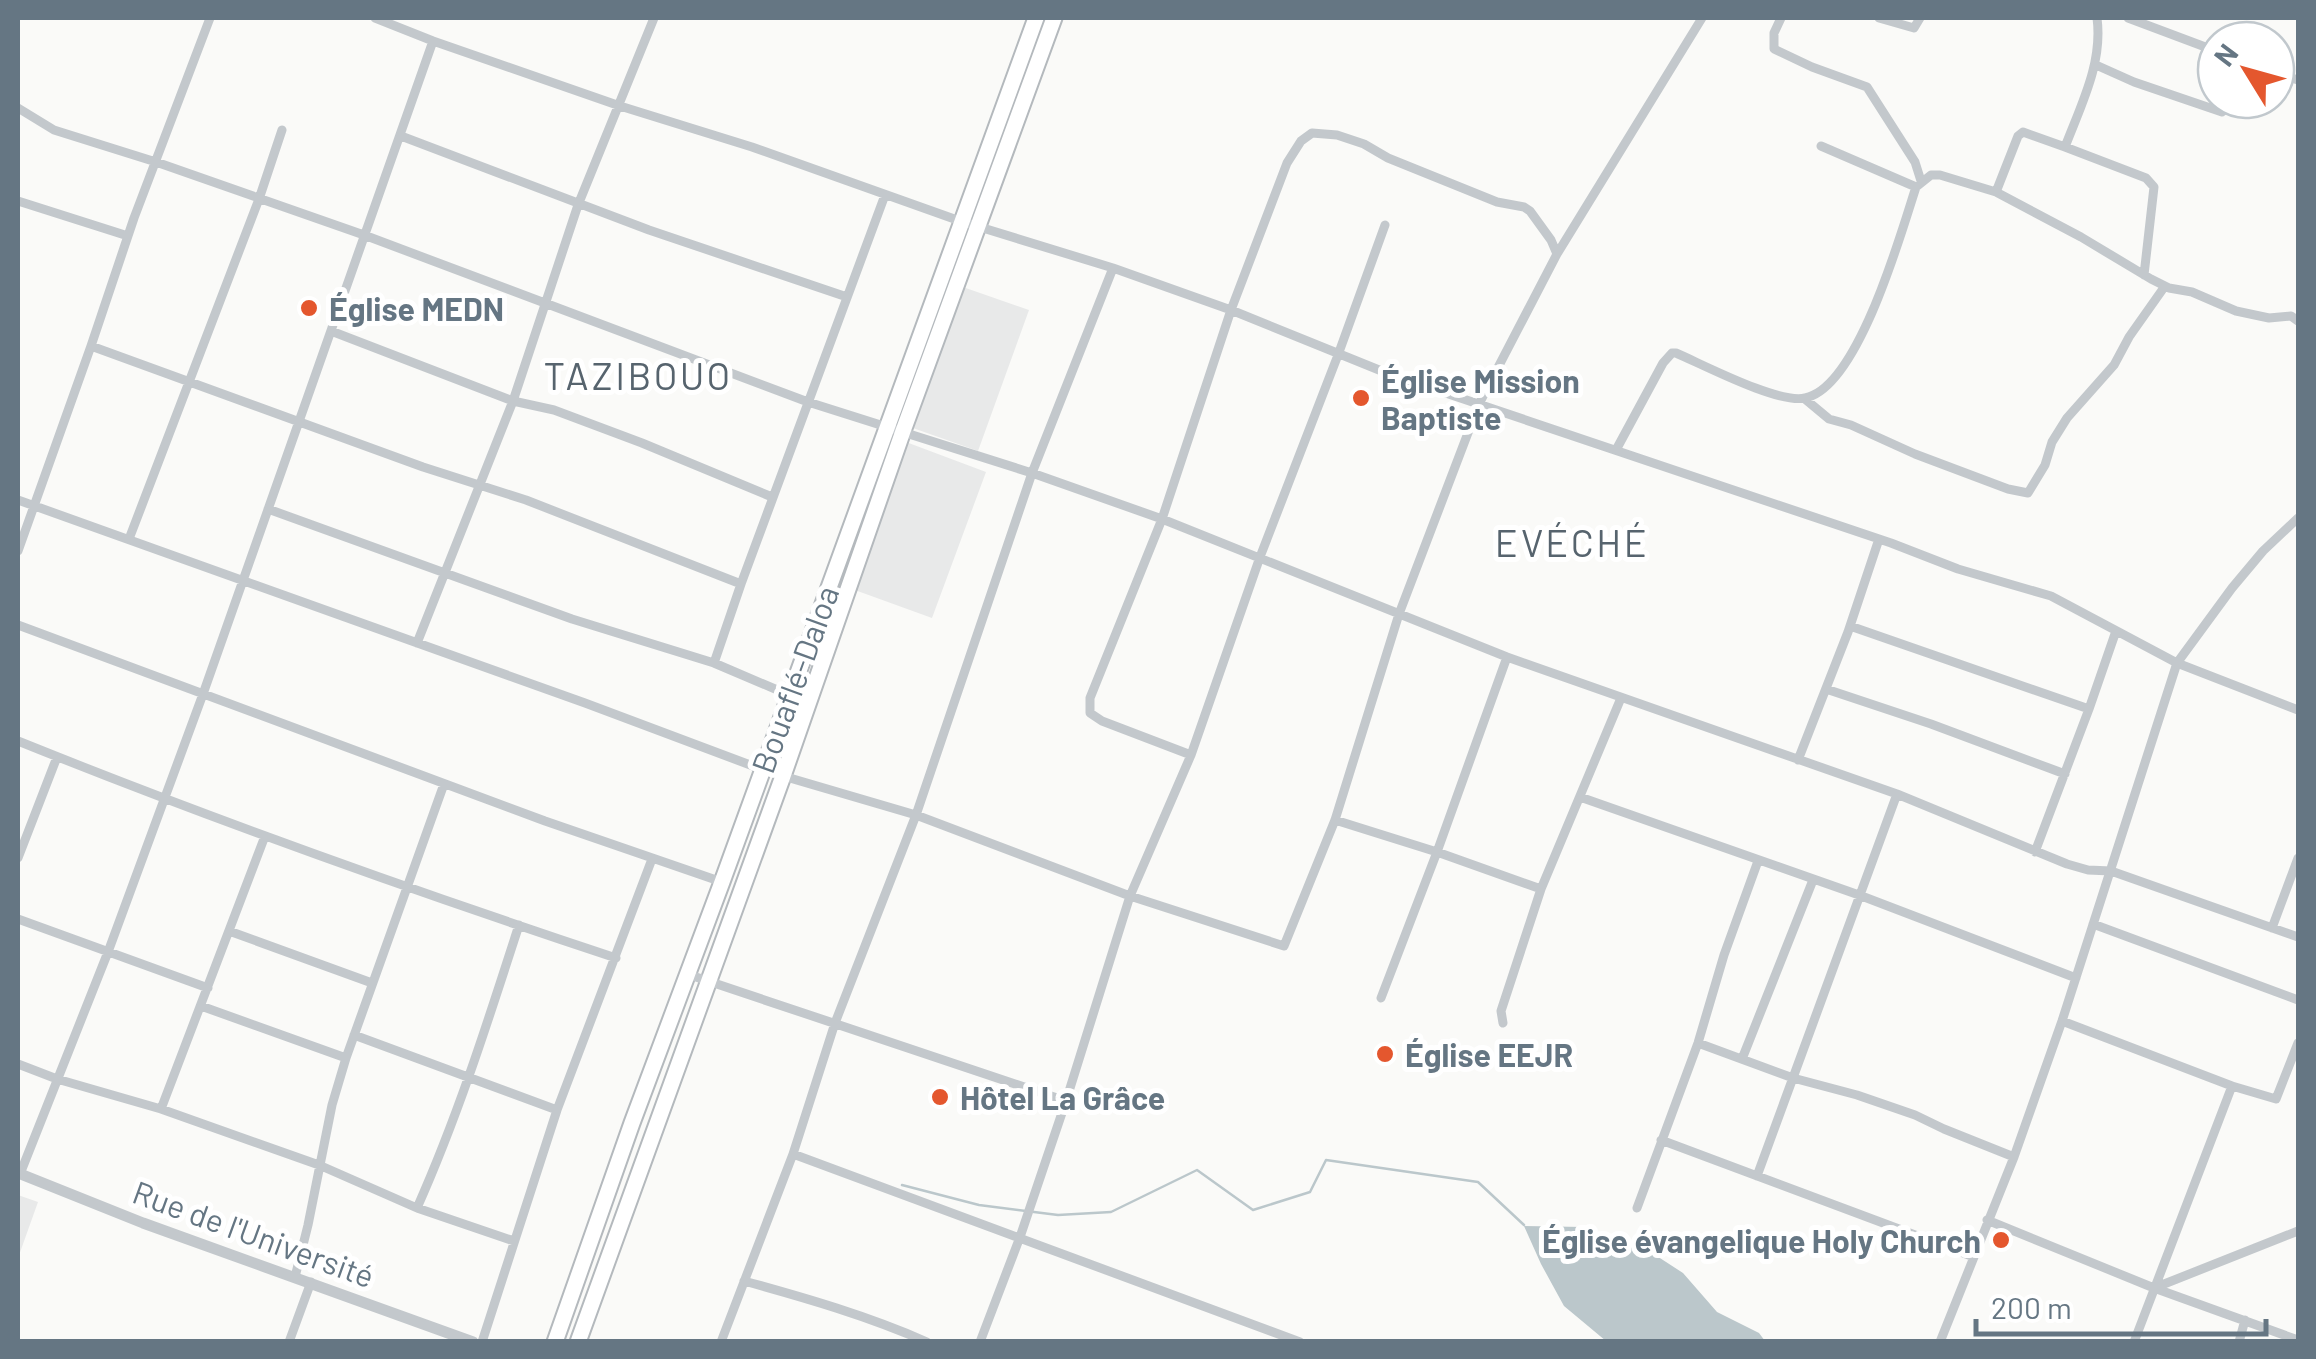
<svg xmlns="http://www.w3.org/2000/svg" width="2316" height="1359" font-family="Barlow,sans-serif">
	<rect width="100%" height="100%" fill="#fafaf8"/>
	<!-- built -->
	<path fill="#e8e9e9" d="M960,286L1029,310L978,451L910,427Z
		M906,442L986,472L932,618L852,589Z
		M18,1195L38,1202L18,1258Z"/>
	<!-- water -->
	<path fill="#bbc7cb" d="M1524,1226L1584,1227L1646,1249L1683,1273L1717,1312L1759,1333L1765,1341H1606L1564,1306L1541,1264Z"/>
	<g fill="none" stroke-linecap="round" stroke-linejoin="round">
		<!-- stream -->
		<path stroke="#bbc7cb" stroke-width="2.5" d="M902,1185L979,1205L1058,1215L1111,1212L1197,1170L1253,1210L1310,1192L1326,1160L1478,1182L1524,1225"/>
		<!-- trunk casing -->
		<g stroke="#b4b9bd" stroke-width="19">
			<path id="trunk" d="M555,1342L632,1123L722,882L1036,18
				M578,1342L783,776L903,431L1054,18"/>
		</g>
		<!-- minor -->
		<path stroke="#c3c8cc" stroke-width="9" d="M375,18L433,41L620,106L752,147L960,221L1113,268L1231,310L1389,374L1891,543L1958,569L2051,596L2177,663L2298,710
			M1781,18L1774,33V49L1812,67L1867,87L1915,162L1921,181
			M1879,18L1914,28L1920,18
			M2128,18L2216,51
			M2096,65L2134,82L2222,112L2235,100
			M2276,73L2298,80
			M18,108L54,130L156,162L364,235L808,402L1032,473L1162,519L1507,657L1897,794L2067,864L2088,870L2111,871L2298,937
			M401,136L649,230L847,297
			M1821,146L1916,187
			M2065,147L2146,178L2154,187L2144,275
			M1996,192L2018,136L2023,132L2065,147C2081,105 2103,63 2097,18
			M18,201L128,236
			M331,331L513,401L554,410L642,443L772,497
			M91,346L423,467L526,500L741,584
			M1805,399L1829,419L1851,425L1915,454L2008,489L2028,493L2045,465L2052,442L2067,418L2114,365L2129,337L2165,286
			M1616,450L1663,363L1672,353H1676C1704,365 1778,404 1805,398C1858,388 1901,233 1916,187L1931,175H1940L1996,192L2081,237L2151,279L2169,288L2192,292L2236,311L2269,318L2291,316L2298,321
			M18,500L585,703L761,769
			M268,509L572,619L714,663L789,695
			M129,539L259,199L282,130
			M18,551L91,346L134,218L210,18
			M18,625L545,821L722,882
			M1850,626L2089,709L2116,631
			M417,643L513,401L578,205L654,18
			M714,663L741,584L885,195
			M1826,689L1931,724L2065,774
			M18,741C214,820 414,891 616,958
			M1191,755L1102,721L1090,713V698L1162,519L1231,310L1287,163L1301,141L1312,133L1337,135L1364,144L1388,158L1497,202L1524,207L1530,211L1551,240L1557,254
			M1798,760L1848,632L1879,539
			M783,776L916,815L1130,896L1284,946L1335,820L1399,614L1479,404L1557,254L1702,18
			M1580,797L1859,895L2076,978
			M1335,820L1437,852L1541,889
			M2035,852L2089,709
			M18,858L57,757
			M18,919L208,988
			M2093,924L2298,1000
			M2272,928L2298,858
			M229,931L372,983
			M687,974L1066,1101
			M1381,998L1437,852L1507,657
			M201,1006L346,1058
			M2062,1021L2232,1086L2276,1099L2298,1043
			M1503,1023L1501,1011L1541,889L1621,698
			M354,1035L557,1110
			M1698,1043L1793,1078L1857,1095L1915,1115L1944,1129L2014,1157
			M1742,1059L1813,880
			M18,1064L57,1079L161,1109L319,1165L417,1208L514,1241
			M161,1109L265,836
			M1661,1140L1974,1257
			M793,1154L1300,1342
			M20,1174L108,952L203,694L433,41
			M1757,1176L1897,794
			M417,1208C458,1116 488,1021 519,925
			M1637,1208L1698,1043L1724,955L1758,861
			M1987,1220L2154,1288L2298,1340
			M295,1277L308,1225L332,1105L346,1058L444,784
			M744,1281C806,1298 868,1316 927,1342
			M2154,1288L2298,1231
			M289,1342L311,1282
			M482,1342L557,1110L652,859
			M721,1342L793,1154L835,1023L916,815L1032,473L1113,268
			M980,1342L1020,1237L1066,1101L1130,896L1191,755L1260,557L1338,355L1385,225
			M1940,1342L2014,1157L2062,1021L2177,663L2232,588L2263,551L2298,518
			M2134,1342L2232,1086
			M2239,1342L2245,1320"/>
		<!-- tertiary -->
		<path stroke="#c3c8cc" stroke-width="11" d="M18,1173L143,1223L473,1342"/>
		<!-- trunk -->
		<use href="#trunk" stroke="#fff" stroke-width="15"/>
	</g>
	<!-- markers -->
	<g fill="#e4572e" stroke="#fff" stroke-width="4">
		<circle cx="309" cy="308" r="10"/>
		<circle cx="1361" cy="398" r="10"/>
		<circle cx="1385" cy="1054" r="10"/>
		<circle cx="940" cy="1097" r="10"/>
		<circle cx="2001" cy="1240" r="10"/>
	</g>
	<g text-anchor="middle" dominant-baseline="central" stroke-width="10" stroke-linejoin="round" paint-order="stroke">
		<!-- poi labels -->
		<g font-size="32" font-weight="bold" fill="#657683" stroke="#fff" text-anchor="start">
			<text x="329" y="308">Église MEDN</text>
			<text x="1381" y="380">Église Mission<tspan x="1381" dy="37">Baptiste</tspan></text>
			<text x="1405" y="1054">Église EEJR</text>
			<text x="960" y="1097">Hôtel La Grâce</text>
			<text x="1981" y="1240" text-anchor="end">Église évangelique Holy Church</text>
		</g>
		<!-- street labels -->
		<g font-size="32" fill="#657683" stroke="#fff">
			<text transform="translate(794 679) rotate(-70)">Bouaflé-Daloa</text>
			<text transform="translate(254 1233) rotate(20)">Rue de l'Université</text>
		</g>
		<!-- quarter labels -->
		<g font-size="38" letter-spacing="2.5" fill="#57646e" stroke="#fff">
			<text x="638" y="375">TAZIBOUO</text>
			<text x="1572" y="542">EVÉCHÉ</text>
		</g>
	</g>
	<!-- border -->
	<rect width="2316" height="1359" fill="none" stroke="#657683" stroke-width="40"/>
	<!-- north arrow -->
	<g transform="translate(2246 70) rotate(307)"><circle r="48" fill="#ffffff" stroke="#c1c8cd" stroke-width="2.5"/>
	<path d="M0-8L18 38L0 25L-18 38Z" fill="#e4572e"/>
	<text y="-15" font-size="28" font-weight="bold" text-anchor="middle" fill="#657683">N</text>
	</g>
	<!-- scale -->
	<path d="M1976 1319v15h290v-15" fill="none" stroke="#657683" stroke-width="5"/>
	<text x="1991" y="1319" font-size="30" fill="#657683" stroke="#ffffff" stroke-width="8" paint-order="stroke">200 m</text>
</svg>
